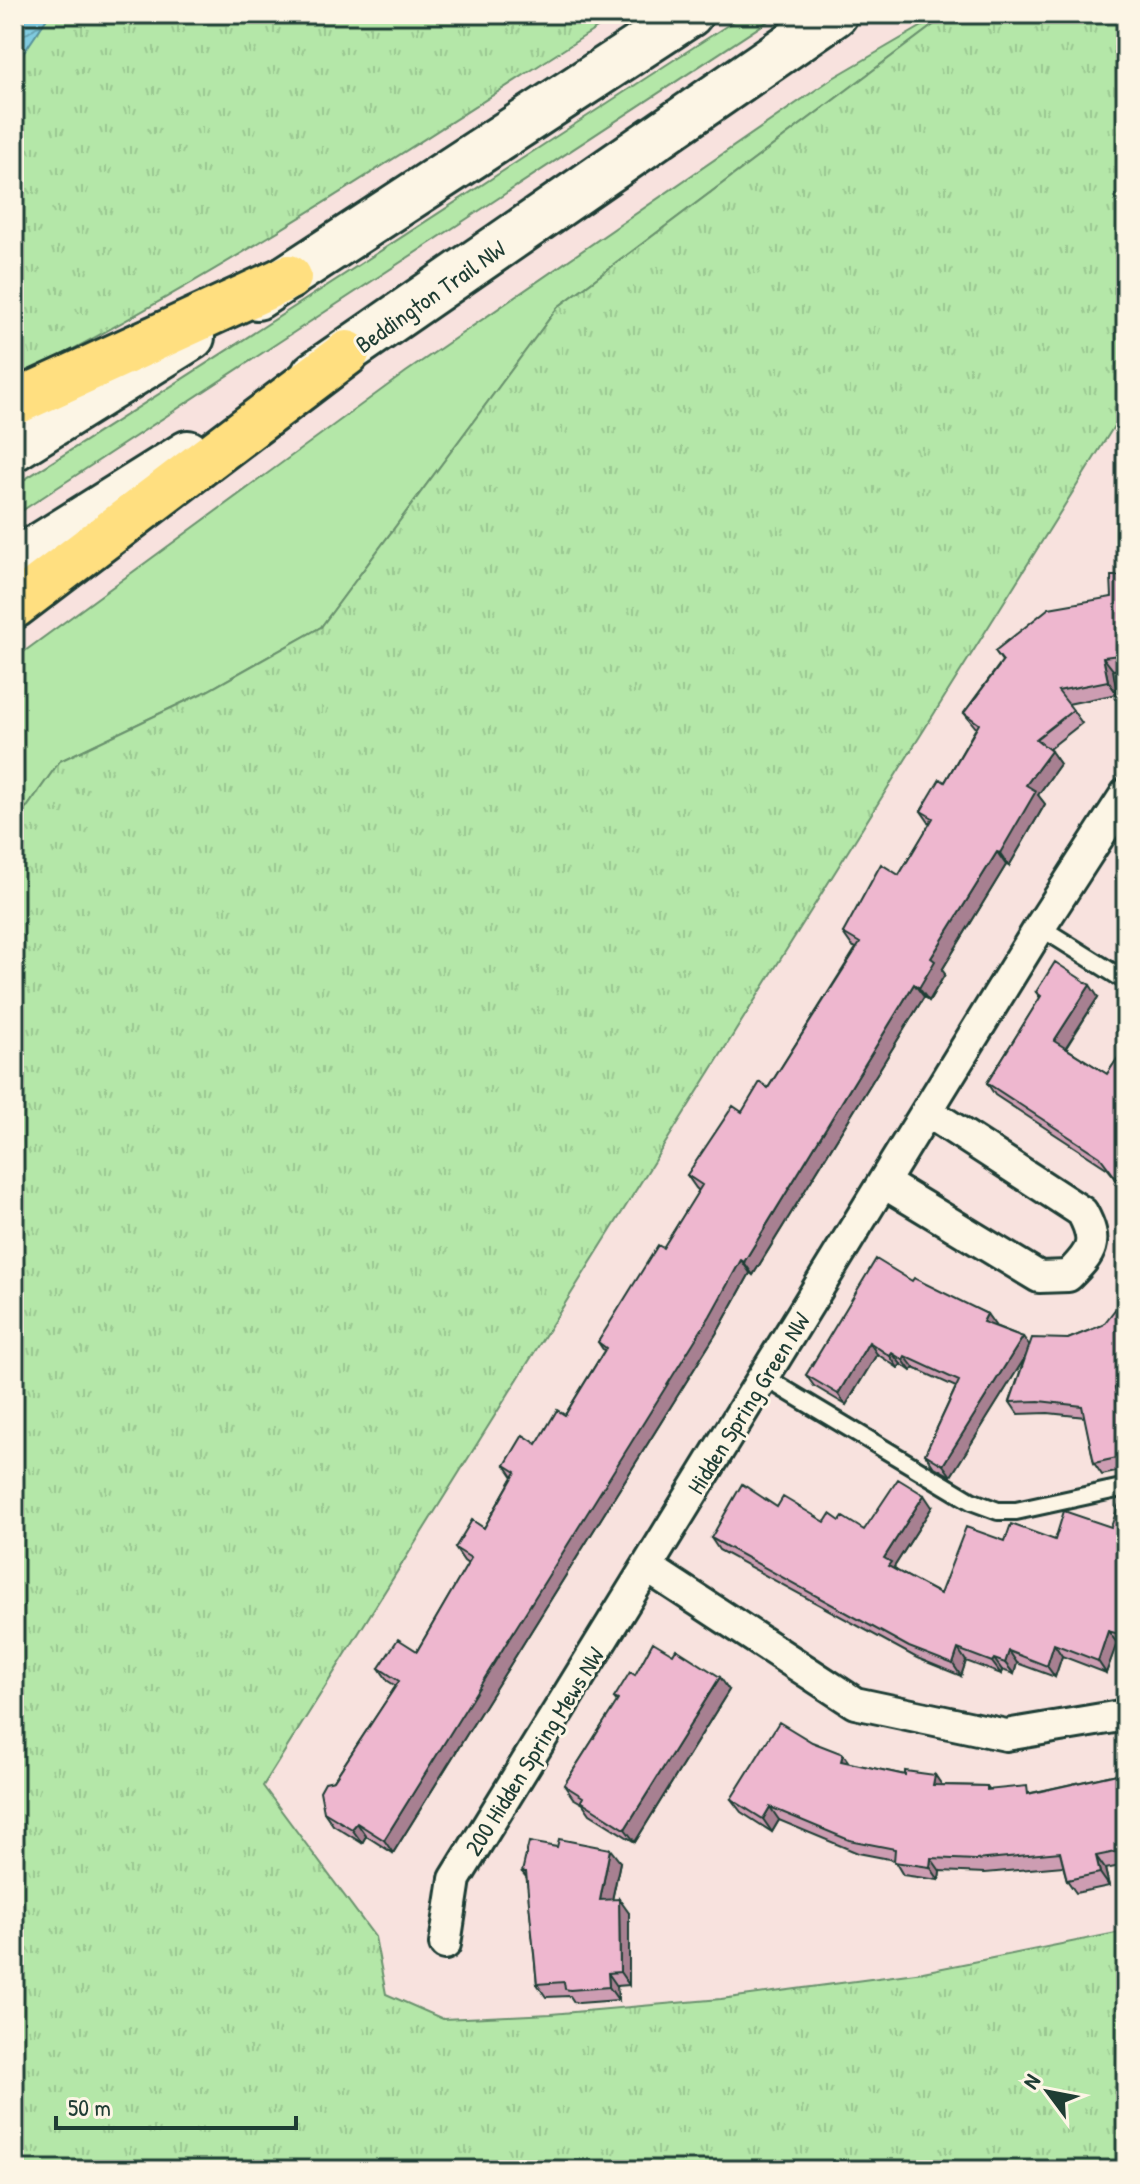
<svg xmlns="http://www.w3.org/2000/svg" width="1140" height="2184" font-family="'Patrick Hand',sans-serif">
	<defs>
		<pattern id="park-tufts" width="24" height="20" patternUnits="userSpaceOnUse" patternTransform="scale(2)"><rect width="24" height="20" fill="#b4e7a8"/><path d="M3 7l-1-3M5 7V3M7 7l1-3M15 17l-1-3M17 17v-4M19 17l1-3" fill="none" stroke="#9ac791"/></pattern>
		<pattern id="water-waves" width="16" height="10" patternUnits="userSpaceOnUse" patternTransform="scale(2)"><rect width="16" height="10" fill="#80cbe0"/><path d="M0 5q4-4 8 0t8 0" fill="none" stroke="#68a6b6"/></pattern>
	</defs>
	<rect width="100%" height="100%" fill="#f8e2de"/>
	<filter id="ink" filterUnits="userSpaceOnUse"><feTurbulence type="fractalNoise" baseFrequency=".0125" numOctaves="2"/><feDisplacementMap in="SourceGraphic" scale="16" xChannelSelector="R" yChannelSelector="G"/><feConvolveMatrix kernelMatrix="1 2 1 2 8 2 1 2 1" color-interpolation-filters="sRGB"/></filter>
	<g filter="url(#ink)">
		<!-- green -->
		<path fill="#b4e7a8" stroke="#6a926e" stroke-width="2" d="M745,14H779L14,516V486C260,332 501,171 745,14Z
			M943,14H948L558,307L321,627L209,690L60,761L28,806L14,817V659L406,372L833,78Z"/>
		<!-- park -->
		<path fill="url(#park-tufts)" stroke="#6a926e" stroke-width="2" d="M14,14H619C420,141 225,273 14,380Z
			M948,14H1126V407L263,1786L375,1937L386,1994L443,2019L551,2014L721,1999L923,1972L1126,1931V2170H14V817L28,806L60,761L209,690L321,627L558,307Z"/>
		<!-- water -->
		<path fill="url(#water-waves)" stroke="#59929b" stroke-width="2" d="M14,14H50L14,67Z"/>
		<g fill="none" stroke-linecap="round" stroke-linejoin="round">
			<!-- lane casing -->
			<g stroke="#1f3d34" stroke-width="22">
				<path id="lane" d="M1040,927L1126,981
					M764,1377L971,1501L998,1511H1016L1126,1487"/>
			</g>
			<!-- street casing -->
			<g stroke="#1f3d34" stroke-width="36">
				<path id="street" d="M884,1183L1039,1277L1068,1276C1092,1252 1099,1243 1082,1212L928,1112
					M647,1567L855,1703L1006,1735L1126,1715
					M445,1944L455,1879L1040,927L1126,794"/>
			</g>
			<!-- secondary casing -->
			<g stroke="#1f3d34" stroke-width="50">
				<path id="secondary" d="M257,297L690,14
					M314,374L835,14
					M14,448L192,337
					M14,562L188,453"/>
			</g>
			<!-- highway casing -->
			<g stroke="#1f3d34" stroke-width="50">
				<path id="highway" d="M14,403L289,277
					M14,606L347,353"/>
			</g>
			<!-- lane -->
			<use href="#lane" stroke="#fcf5e5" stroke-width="16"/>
			<!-- street -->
			<use href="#street" stroke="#fcf5e5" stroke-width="30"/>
			<!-- secondary -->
			<use href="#secondary" stroke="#fcf5e5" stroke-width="44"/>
			<!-- highway -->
			<use href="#highway" stroke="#ffdf80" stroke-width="44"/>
		</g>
		<!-- wall -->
		<path fill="#cd9db2" stroke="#1f3d34" stroke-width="2" d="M1126,576V669L1113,670L1117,694L1068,704L1082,723L1049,749L1060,764L1038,795L1045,804L1009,866L1006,865L942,970L945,974L929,1001L924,997L753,1275L750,1273L719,1329L393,1853L366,1836L362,1843L333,1825L324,1812L334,1780L396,1686L388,1681L379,1668L417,1651L468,1564L464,1561L455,1548L484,1528L513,1477L505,1465L537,1444L565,1415L604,1351L598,1342L663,1248L699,1191L696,1188L687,1175L742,1112L768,1088L856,948L852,946L843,933L899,875L930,824L921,811L945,782L976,728L964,713L1002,661L995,651L1112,597Z
			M1126,859V891L1123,889L1115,877Z
			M1126,935V963L1117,950Z
			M1036,992L1098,997L1066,1048L1107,1074L1126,1046V1188L1125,1190L1108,1169L995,1095L987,1083L1040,998Z
			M912,1281L987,1314L995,1326L1023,1337L1030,1346L1068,1339L1103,1325L1125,1314L1126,1312V1399L1124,1400L1126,1412V1470L1102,1475L1094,1463L1085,1417L1048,1413L1018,1414L1010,1402L1025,1357L951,1476L933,1466L925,1454L956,1387L914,1368L911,1371L901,1364L898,1368L877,1354L846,1405L814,1386L806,1375Z
			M1126,1500V1646L1117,1643L1106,1673L1062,1656L1055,1677L1017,1663L1014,1674L1002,1670L1001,1674L966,1661L961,1676L917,1658L719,1550L711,1538L777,1507L825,1522L840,1521L864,1530L932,1507L894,1567L896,1571L940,1594L1005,1541L1055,1540L1111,1527Z
			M635,1675L729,1690L635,1842L590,1814L583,1804L573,1798L564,1785L617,1702L614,1698Z
			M849,1763L905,1775H935L941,1785L987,1786L990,1790L1031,1793L1126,1772V1865L1105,1869L1109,1886L1076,1893L1067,1880L1063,1866L985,1873L940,1871L939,1880L903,1875L894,1860L858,1853L779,1820L772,1832L741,1812L731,1799Z
			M620,1862L612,1900L629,1913V1985L617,1986L618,2000L579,2003L574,2002L570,1996L546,1997L537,1984L527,1878L522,1872Z"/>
		<!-- shaded-wall -->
		<path fill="#a78091" stroke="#1f3d34" stroke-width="2" d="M1103,657L1113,670L1117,694L1108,681Z
			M1051,751L1060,764L1038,795L1045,804L1009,866L1000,853L1026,785Z
			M997,852L1006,865L942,970L945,974L929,1001L919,988L931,958Z
			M914,984L924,997L753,1275L744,1262Z
			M1090,985L1098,997L1062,1053L1054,1041Z
			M741,1260L750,1273L719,1329L393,1853L384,1840Z
			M987,1314L995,1325L991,1333L983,1322Z
			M1023,1337L1031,1348L951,1476L943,1465Z
			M869,1342L877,1354L846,1405L838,1394Z
			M892,1353L901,1364L898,1368L890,1356Z
			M905,1356L914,1368L911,1371L903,1360Z
			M1115,1388L1124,1400L1126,1412V1442Z
			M924,1495L932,1507L894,1567L899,1574L888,1566L884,1558Z
			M1108,1631L1117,1643L1106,1673L1098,1661Z
			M1054,1644L1062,1656L1055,1677L1047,1666Z
			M958,1649L966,1661L961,1676L953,1664Z
			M1009,1651L1017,1663L1014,1674L1005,1663Z
			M994,1659L1002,1670L1001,1674L992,1662Z
			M720,1677L729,1690L635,1842L625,1829Z
			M843,1754L852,1767L841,1761Z
			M935,1775L944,1788L933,1785Z
			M770,1807L779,1820L772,1832L763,1819Z
			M357,1823L366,1836L362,1843L352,1829Z
			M610,1849L620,1862L609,1914L600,1900Z
			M1096,1856L1105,1869L1109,1886L1100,1873Z
			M931,1858L940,1871L939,1880L930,1867Z
			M619,1899L629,1913V1985L620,1972Z
			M608,1973L617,1986L618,2000L609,1987Z"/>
		<!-- building -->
		<path fill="#eeb7cf" stroke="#1f3d34" stroke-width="2" d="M1111,576H1126V654L1103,657L1108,681L1058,691L1073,710L1036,739L1051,751L1026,785L1036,791L1000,853L997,852L931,958L935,961L919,988L914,984L744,1262L741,1260L710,1316L384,1840L357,1823L352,1829L324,1812L320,1791L325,1782L334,1780L399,1681L379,1668L398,1639L417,1651L471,1558L455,1548L472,1520L484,1528L516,1472L505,1465L523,1435L537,1444L557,1410L565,1415L606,1348L598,1342L658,1245L663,1248L702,1185L687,1175L733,1106L742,1112L760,1082L768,1088L860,943L843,933L881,864L899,875L933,818L921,811L940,779L945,782L979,724L964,713L1003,661L995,651L1049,608L1112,597Z
			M1126,859V885L1115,877Z
			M1126,935V956L1117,950Z
			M1055,962L1090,985L1054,1041L1107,1074L1126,1046V1170L1116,1178L1100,1157L987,1083L1041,996L1036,992Z
			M876,1259L912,1281L914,1278L987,1314L983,1322L1023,1337L943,1465L925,1454L959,1381L905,1356L903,1360L892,1353L890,1356L869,1342L838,1394L806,1375Z
			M1117,1307L1125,1314L1126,1312V1384L1115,1388L1126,1442V1456L1094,1463L1082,1406L1039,1401L1010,1402L1032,1338L1068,1339L1103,1325Z
			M898,1479L924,1495L884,1558L891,1562L888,1566L940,1594L966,1527L1005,1541L1011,1524L1055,1540L1064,1511L1111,1527L1121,1498L1126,1500V1636L1108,1631L1098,1661L1054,1644L1047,1666L1009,1651L1005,1663L994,1659L992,1662L958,1649L953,1664L909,1647L711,1538L742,1484L777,1507L783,1497L825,1522L830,1514L840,1521L843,1517L864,1530Z
			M653,1642L673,1654L676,1649L720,1677L625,1829L581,1801L583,1797L564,1785L618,1700L614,1698L630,1672L635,1675Z
			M779,1722L812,1742L843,1754L841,1761L905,1775V1771L935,1775L933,1785L987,1786V1790L1027,1786L1028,1794L1126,1772V1850L1096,1856L1100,1873L1067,1880L1060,1852L976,1860L931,1858L930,1867L894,1862L895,1849L849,1840L770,1807L763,1819L731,1799Z
			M559,1839L610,1849L600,1900L619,1899L620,1972L608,1973L609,1987L570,1990L565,1989L564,1982L537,1984L526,1872H522L529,1842L557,1847Z"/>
	</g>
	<g text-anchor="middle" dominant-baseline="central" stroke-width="6" stroke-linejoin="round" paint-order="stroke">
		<!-- street labels -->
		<g font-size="24" fill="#1f3d34" stroke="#fcf5e5">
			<text transform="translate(430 296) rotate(-35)">Beddington Trail NW</text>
			<text transform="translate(748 1403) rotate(-58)">Hidden Spring Green NW</text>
			<text transform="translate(534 1751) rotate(-58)">200 Hidden Spring Mews NW</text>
		</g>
	</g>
	<!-- margin -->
	<rect width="1140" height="2184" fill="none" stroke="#fcf5e5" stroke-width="48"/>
	<rect x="24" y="24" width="1092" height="2136" fill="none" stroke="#1f3d34" stroke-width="3" filter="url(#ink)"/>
	<!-- north arrow -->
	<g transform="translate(1048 2092) rotate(302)" stroke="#fcf5e5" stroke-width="6" paint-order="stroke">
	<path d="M0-6L14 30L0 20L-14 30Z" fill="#1f3d34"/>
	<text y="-12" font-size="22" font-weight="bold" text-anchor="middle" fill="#1f3d34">N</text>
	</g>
	<!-- scale -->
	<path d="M56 2116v12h240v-12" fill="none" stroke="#1f3d34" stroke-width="4"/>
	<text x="68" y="2116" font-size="24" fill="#1f3d34" stroke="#fcf5e5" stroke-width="6" paint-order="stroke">50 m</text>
</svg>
